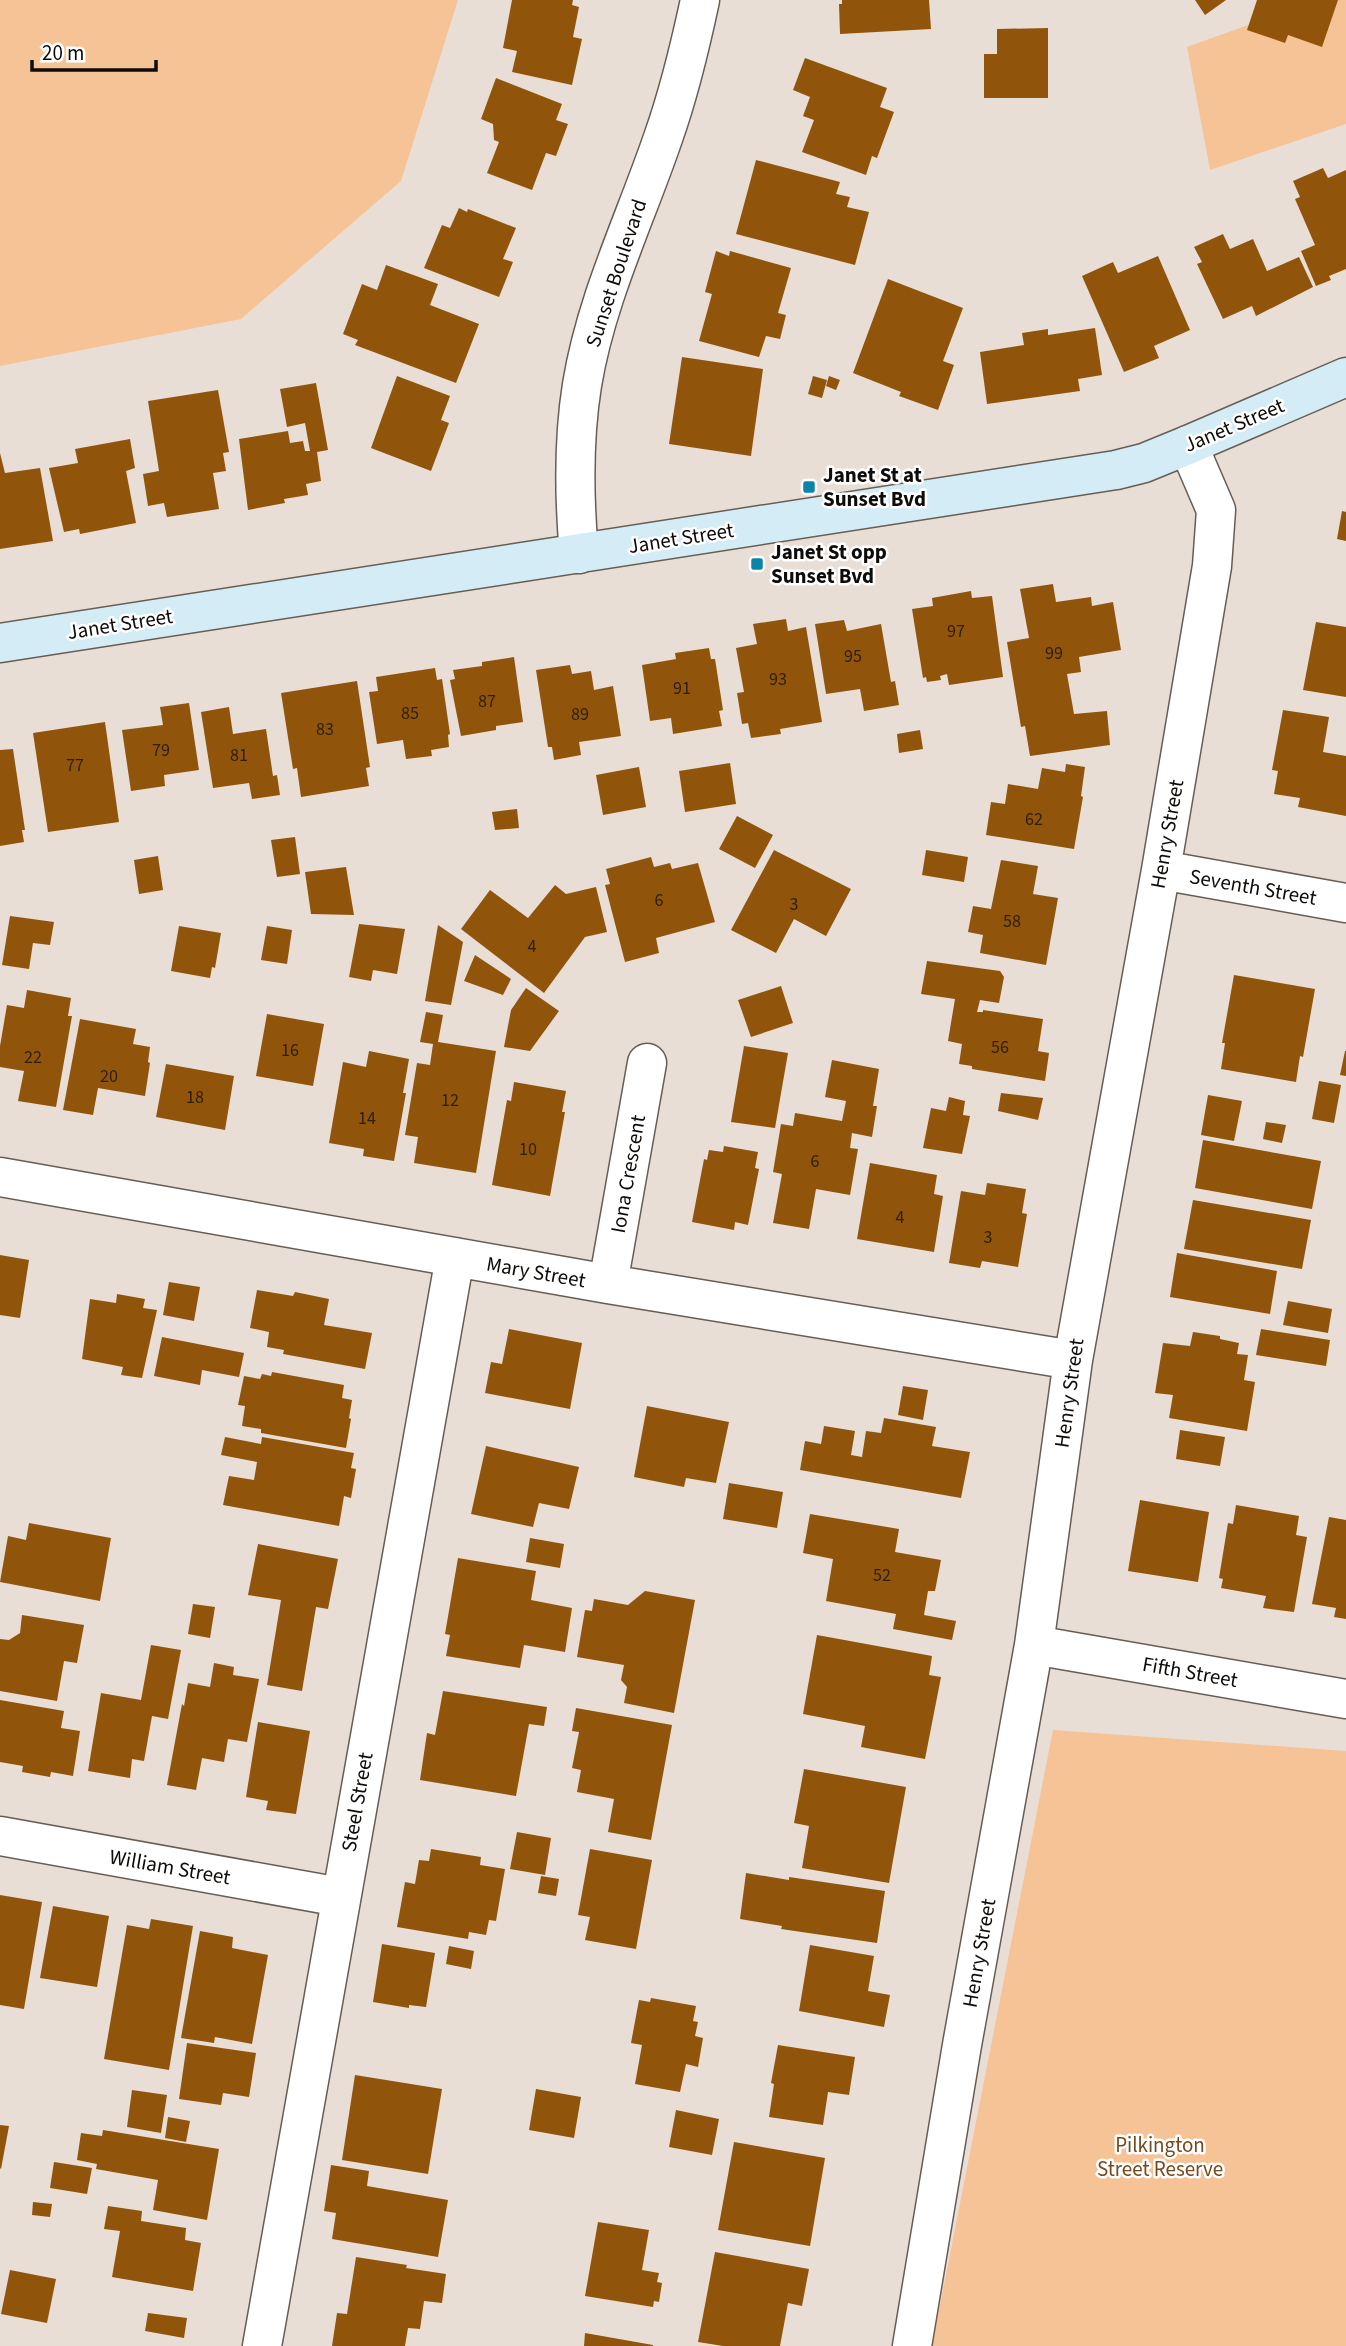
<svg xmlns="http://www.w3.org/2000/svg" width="1346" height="2346" font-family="'Source Sans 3',sans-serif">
	<rect width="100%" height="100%" fill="#e9ded5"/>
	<!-- green -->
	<path fill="#f5c396" d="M0,0H458L401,181L241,319L0,366Z
		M1318,0H1346V124L1210,170L1187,47Z
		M1053,1730L1346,1751V2346H932Z"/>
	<!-- building -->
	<path fill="#90550b" d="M512,0H573L572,5L579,7L573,37L582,39L572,85L512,72L517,51L503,48Z
		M842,0H929L931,29L840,34L839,4H842Z
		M1195,0H1226L1205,15Z
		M1257,0H1338L1322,47L1288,35L1285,43L1247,30Z
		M1048,28V98H984V54H997V29Z
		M805,58L887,88L880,107L894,112L877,158L872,156L866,175L802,152L814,120L803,116L810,97L793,90Z
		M496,78L562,104L556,120L568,124L556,156L546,153L532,190L487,173L499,142L494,140L493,124L481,119Z
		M756,160L840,182L836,194L850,197L847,207L869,212L855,265L736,234Z
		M1323,168L1328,178L1346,170V269L1329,276L1331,280L1316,286L1301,251L1315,245L1295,199L1300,197L1293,181Z
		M459,208L467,212L468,209L516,228L503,259L513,262L499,297L424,268L442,225L450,228Z
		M1223,234L1230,249L1253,239L1267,271L1299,257L1313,287L1256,316L1252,306L1223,319L1197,264L1202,262L1194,247Z
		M716,251L729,256L730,251L791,268L778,313L786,315L780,339L766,336L759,357L699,341L712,294L705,292Z
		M1158,256L1190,330L1154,346L1159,358L1124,372L1082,276L1113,262L1118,273Z
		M386,265L438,284L430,305L479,324L456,383L355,345L358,340L343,334L362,284L377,290Z
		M888,279L963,308L943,361L954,365L938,410L899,396L901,392L853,373Z
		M1095,328L1102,375L1078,379L1080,391L987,404L980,352L1024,345L1022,333L1048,329V335Z
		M682,357L763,369L751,456L669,444Z
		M397,376L450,396L441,420L449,423L431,471L371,448Z
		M813,376L827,380L822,398L808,394Z
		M829,376L840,380L836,390L826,386Z
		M316,383L328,450L317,452L321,481L306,484L308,495L284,499L285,503L248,510L239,439L288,431L290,443L303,441L305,451H310L305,423L287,427L280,389Z
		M218,390L229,452L223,453L226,471L213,473L219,509L167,517L164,503L148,506L143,474L159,471L148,401Z
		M130,439L135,468L126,471L136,523L80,534L79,529L64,532L49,468L78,463L75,449Z
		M0,453L5,473L40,468L53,541L0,549Z
		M1342,511L1346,512V541L1337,539Z
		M1053,584L1056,602L1091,597L1092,606L1113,602L1121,650L1079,657L1081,672L1067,674L1074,714L1107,711L1110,745L1030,756L1025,726L1021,727L1007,642L1029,638L1020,589Z
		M971,591L972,598L992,596L1003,677L949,685L947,674L940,676L941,680L927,682L926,677L923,678L912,609L933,606L932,598Z
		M786,619L788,631L806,627L822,722L780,729L781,734L751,738L748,723L742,724L737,693L744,692L736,648L757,644L753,624Z
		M844,620L847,631L881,624L891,682L895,681L899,705L864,711L860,689L826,694L815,624Z
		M1316,622L1346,627V697L1303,690Z
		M709,648L711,659H715L723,710L719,711L722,726L673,734L671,718L650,721L642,665L676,659L675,653Z
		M514,657L523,722L496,726V730L461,736L450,680L455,679L453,670L482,666V662Z
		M570,665L572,674L591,671L594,690L613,686L621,736L579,742L581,755L554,760L552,747H548L536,670Z
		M435,668L437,680L442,679L450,734L448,735L449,747L431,750L432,756L406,759L403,740L377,744L369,692L378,691L376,677Z
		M357,681L370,767L366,768L369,786L301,797L297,768L293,769L281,693Z
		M189,703L199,770L164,775L165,786L131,791L122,730L163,725L160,707Z
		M229,707L233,734L266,729L273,776L277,775L280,795L252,799L249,783L213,788L201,712Z
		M1283,710L1329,717L1323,752L1346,756V816L1298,807L1300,798L1274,794L1278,771L1272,770Z
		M105,722L119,822L48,832L33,733Z
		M920,730L923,749L899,753L897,734Z
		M13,749L25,830H22L24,842L0,846V750Z
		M730,763L736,804L685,812L679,771Z
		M1066,764L1085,767L1081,796L1083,797L1074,849L986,835L991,802L1005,804L1008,784L1038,789L1042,768L1065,772Z
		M639,767L646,807L603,815L596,775Z
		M517,809L519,828L495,830L492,812Z
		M737,816L773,835L755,868L719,849Z
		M295,837L300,874L277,877L271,840Z
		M774,850L851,889L826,936L794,919L776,953L731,930Z
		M926,850L968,857L964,882L922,875Z
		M158,856L163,890L139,894L134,860Z
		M651,857L654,867L670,863L672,869L698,863L715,922L656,938L659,953L625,962L605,885L610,884L606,869Z
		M1001,860L1038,866L1033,894L1058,898L1046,965L980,953L983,935L968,932L973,906L991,909Z
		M346,867L354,915L311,914L305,872Z
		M555,885L566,894L596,887L607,932L585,937L544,993L461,929L490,890L528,918Z
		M10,916L54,922L50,945L33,943L29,969L2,965Z
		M359,924L405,929L397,974L373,970L371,981L349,977Z
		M438,925L463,942L451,1005L425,1001Z
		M179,926L221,933L215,968L212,967L210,978L171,971Z
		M267,926L292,930L287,964L261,960Z
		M475,955L511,979L503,995L464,981Z
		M927,961L1000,971L1004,977L999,1003L980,1000L977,1012H983V1010L1043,1019L1038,1051L1049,1053L1045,1081L972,1069V1066L959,1064L962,1044L948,1041L955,999L921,994Z
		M1234,975L1315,989L1303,1057L1300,1056L1296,1082L1221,1069L1225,1043H1222Z
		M781,986L793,1023L751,1037L738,1000Z
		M526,988L559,1011L530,1051L504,1047L511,1010Z
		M27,990L71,998L68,1016H72L56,1107L18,1101L24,1071L0,1067V1046L7,1005L24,1008Z
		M426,1012L443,1015L438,1042L496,1051L476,1173L414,1163L418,1137L405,1135L417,1063L430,1065L433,1044L420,1042Z
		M267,1014L324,1024L313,1086L256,1076Z
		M80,1019L136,1029L133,1044L150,1047L148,1062L150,1063L145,1096L98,1088L93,1115L63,1110Z
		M744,1046L788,1053L775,1128L731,1122Z
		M369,1051L409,1059L403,1093H406L394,1161L363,1156L364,1149L329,1143L343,1062L366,1067Z
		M1345,1051H1346V1076L1340,1075Z
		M832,1060L879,1069L873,1106H877L872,1137L852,1133L850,1148L858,1149L850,1195L816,1189L809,1229L773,1223L782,1174L773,1172L781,1124L793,1126L795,1113L842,1121L846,1101L825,1097Z
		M166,1064L234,1076L225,1130L156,1117Z
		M1319,1081L1341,1085L1334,1123L1312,1119Z
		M514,1082L566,1091L562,1112H565L550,1196L492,1185L507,1100L511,1101Z
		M1001,1093L1043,1098L1038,1120L998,1111Z
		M1208,1095L1242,1101L1234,1141L1201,1135Z
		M949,1097L965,1101L963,1115L970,1116L962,1154L923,1148L931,1108L946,1111Z
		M1266,1122L1286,1125L1282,1143L1263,1139Z
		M1203,1140L1321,1161L1312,1209L1195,1188Z
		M724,1146L758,1152L755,1168L759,1169L748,1225L735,1222L734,1230L692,1222L704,1159L707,1160L709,1150L723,1152Z
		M870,1163L937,1175L934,1194L943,1196L934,1252L857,1239Z
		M987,1183L1026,1189L1022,1213L1027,1214L1018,1267L982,1261L980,1268L949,1263L961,1191L985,1195Z
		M1193,1200L1311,1220L1302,1269L1184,1249Z
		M1177,1253L1277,1271L1270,1314L1170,1297Z
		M0,1255L29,1260L20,1318L0,1315Z
		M169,1282L200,1287L194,1321L163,1315Z
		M257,1290L293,1296L295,1292L329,1299L324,1325L372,1333L365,1369L283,1354L284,1350L267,1347L269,1332L250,1328Z
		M117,1294L145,1299L143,1308L157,1310L142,1378L121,1375L123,1367L82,1359L90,1299L116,1303Z
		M1288,1301L1332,1309L1328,1333L1283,1325Z
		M509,1329L582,1343L570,1409L485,1393L491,1362L502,1364Z
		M1261,1329L1330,1340L1326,1366L1256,1355Z
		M1193,1332L1220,1336V1339L1239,1343L1237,1354L1248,1355L1244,1380L1255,1382L1247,1431L1169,1418L1173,1395L1155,1393L1163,1343L1190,1346Z
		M162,1337L244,1353L239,1377L202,1370L200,1385L154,1376Z
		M272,1372L344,1385L342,1398L352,1400L349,1418L351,1419L346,1448L261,1433V1429L242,1426L245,1406L238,1405L244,1376L260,1379L262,1374L271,1376Z
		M903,1386L928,1390L923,1420L898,1415Z
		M647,1406L729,1422L716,1483L686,1478L684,1487L634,1477Z
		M884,1418L936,1427L932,1446L970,1452L961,1498L800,1470L805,1441L821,1444L824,1426L855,1431L851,1455L862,1457L866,1431L881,1433Z
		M1180,1430L1225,1437L1220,1466L1176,1459Z
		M225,1437L261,1444L262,1437L354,1453L351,1468L356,1469L351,1498L344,1496L339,1526L223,1505L229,1476L254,1480L257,1462L221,1455Z
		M486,1446L579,1467L569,1509L539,1503L533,1527L471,1514Z
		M729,1483L783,1492L777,1528L723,1519Z
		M1140,1500L1209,1512L1198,1582L1128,1571Z
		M1236,1505L1299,1516L1296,1535L1307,1537L1294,1612L1263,1608L1266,1596L1221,1588L1223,1579L1219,1578L1228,1523L1233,1524Z
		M810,1514L899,1529L895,1552L941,1560L935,1591H928L924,1615L956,1621L952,1640L893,1629L896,1614L826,1601L833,1559L803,1553Z
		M1329,1517L1346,1520V1619L1334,1617L1336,1608L1312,1604Z
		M29,1523L111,1538L100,1601L0,1582L8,1536L26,1540Z
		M530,1538L564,1544L560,1568L526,1562Z
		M258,1544L338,1559L328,1609L316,1607L302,1691L267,1685L281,1600L248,1595Z
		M458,1558L536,1571L531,1600L572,1608L565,1652L524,1645L520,1668L446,1656L450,1635L445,1634Z
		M645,1591L695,1600L674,1713L624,1703L627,1687L621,1680L624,1665L577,1657L585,1610L592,1611L594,1599L628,1605Z
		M193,1604L215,1607L210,1638L188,1634Z
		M22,1615L84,1625L77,1663L64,1661L57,1701L0,1691V1639L9,1640L20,1633Z
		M817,1635L932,1656L929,1675L941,1677L925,1759L861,1747L865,1726L803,1714Z
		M151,1645L181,1650L168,1719L152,1716L144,1761L132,1759L130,1778L88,1771L101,1693L141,1700Z
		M214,1663L234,1667L233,1675L259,1679L247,1742L228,1739L224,1762L202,1758L196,1790L167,1785L182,1704L184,1706L188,1683L210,1687Z
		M443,1691L547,1707L544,1726L529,1724L516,1796L420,1780L427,1733L435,1735Z
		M0,1700L64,1711L61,1728L80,1731L73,1776L51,1772L50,1777L22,1772L23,1766L0,1762Z
		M576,1708L672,1725L651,1840L608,1832L614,1799L577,1792L581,1770L572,1768L579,1732L572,1731Z
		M258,1722L310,1731L296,1814L266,1810L268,1801L246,1797Z
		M804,1769L906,1787L889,1883L802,1868L809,1826L794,1823Z
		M517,1832L551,1838L545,1875L510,1869Z
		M431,1849L481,1857L480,1865L505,1869L496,1921L489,1920L486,1935L469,1932L468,1939L397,1927L405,1882L415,1884L419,1860L429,1861Z
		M590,1849L652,1860L636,1949L585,1940L590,1917L578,1915Z
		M746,1873L789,1880V1877L885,1891L877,1943L781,1929L782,1926L740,1919Z
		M541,1876L559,1879L556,1896L538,1893Z
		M0,1895L42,1902L24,2009L0,2005Z
		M53,1906L109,1916L97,1987L40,1978Z
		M151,1919L193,1926L169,2070L104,2059L127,1925L149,1929Z
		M200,1931L233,1937L232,1948L268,1955L252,2044L215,2037L214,2043L181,2038Z
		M382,1944L435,1953L426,2007L409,2005V2008L373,2002Z
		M810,1945L874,1956L868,1991L890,1995L884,2027L799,2011Z
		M449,1946L474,1951L471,1969L446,1964Z
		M651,1998L696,2006L693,2021L698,2022L695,2036L703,2038L698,2067L686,2064L680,2092L635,2084L642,2045L631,2043L639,2000L650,2002Z
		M187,2043L256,2053L249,2097L223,2093L221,2105L179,2099Z
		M778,2045L855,2057L849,2095L828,2092L823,2125L769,2117L774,2084L771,2083Z
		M355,2075L442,2089L428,2174L342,2160Z
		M536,2089L581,2097L574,2138L529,2130Z
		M132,2090L167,2095L161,2133L127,2127Z
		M676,2110L719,2119L712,2155L669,2147Z
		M168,2117L190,2121L186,2142L165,2138Z
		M0,2125L9,2126L1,2169L0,2168Z
		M103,2130L219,2149L207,2220L153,2210L158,2180L96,2169L97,2164L77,2160L81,2133L102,2136Z
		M734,2142L825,2158L810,2246L718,2230Z
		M54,2162L92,2168L87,2194L50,2188Z
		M331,2165L369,2171L367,2186L448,2200L438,2257L332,2239L336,2213L324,2211Z
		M33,2202L52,2204L50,2217L32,2215Z
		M108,2206L142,2211L141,2221L186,2228L185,2240L201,2243L193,2291L112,2277L120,2231L104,2229Z
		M598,2222L649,2230L642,2270L659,2273L657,2282L662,2283L659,2302L654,2301L653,2307L585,2296Z
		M715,2252L809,2269L802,2306L788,2303L780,2346H723L698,2342Z
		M356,2257L407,2265L406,2268L446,2274L442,2303L424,2301L420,2329L408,2328L405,2346H332L337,2313L347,2314Z
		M10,2270L56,2279L47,2323L1,2314Z
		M148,2313L187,2318L184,2338L145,2331Z
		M585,2333L653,2345V2346H584Z"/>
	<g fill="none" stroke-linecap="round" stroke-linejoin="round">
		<!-- street casing -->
		<g stroke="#665d55" stroke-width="41">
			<path id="street" d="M579,554C574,497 573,441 582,385C596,299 635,220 663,138C679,93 690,47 700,0
				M1161,870L1346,903
				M0,1177L608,1284L1073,1360
				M608,1284L647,1063
				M1034,1645L1346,1699
				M0,1836L340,1897
				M262,2346L455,1257
				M912,2346L962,2045L1034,1645L1073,1360L1161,870L1212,566L1216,510L1188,445"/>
		</g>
		<!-- secondary casing -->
		<g stroke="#665d55" stroke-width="41">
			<path id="secondary" d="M0,643L1116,470L1144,463L1188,445L1346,377"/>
		</g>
		<!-- street -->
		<use href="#street" stroke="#fff" stroke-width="38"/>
		<!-- secondary -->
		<use href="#secondary" stroke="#d4ecf5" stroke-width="38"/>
	</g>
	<!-- markers -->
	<g fill="#0a85a9" stroke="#fff" stroke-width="2.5">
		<rect x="802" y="480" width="14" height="14" rx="3.5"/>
		<rect x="750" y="557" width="14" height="14" rx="3.5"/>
	</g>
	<g text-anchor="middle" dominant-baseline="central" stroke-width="5" stroke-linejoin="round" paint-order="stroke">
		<!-- number labels -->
		<g font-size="18" fill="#2e1e09">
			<text x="956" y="631">97</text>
			<text x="1054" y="653">99</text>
			<text x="853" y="656">95</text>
			<text x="778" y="679">93</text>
			<text x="682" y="688">91</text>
			<text x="487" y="701">87</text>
			<text x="410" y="713">85</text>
			<text x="580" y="714">89</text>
			<text x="325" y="729">83</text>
			<text x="161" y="750">79</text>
			<text x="239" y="755">81</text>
			<text x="75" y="765">77</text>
			<text x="1034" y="819">62</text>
			<text x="659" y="900">6</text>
			<text x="794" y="904">3</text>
			<text x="1012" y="921">58</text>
			<text x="532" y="946">4</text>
			<text x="1000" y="1047">56</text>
			<text x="290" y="1050">16</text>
			<text x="33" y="1057">22</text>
			<text x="109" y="1076">20</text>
			<text x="195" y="1097">18</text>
			<text x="450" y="1100">12</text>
			<text x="367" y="1118">14</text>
			<text x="528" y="1149">10</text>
			<text x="815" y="1161">6</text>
			<text x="900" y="1217">4</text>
			<text x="988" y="1237">3</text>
			<text x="882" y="1575">52</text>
		</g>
		<!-- street labels -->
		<g font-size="21" fill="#0e0b08" stroke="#fff">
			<text transform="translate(616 273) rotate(-72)">Sunset Boulevard</text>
			<text transform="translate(1234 425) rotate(-23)">Janet Street</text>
			<text transform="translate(681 538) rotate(-9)">Janet Street</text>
			<text transform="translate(120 624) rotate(-9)">Janet Street</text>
			<text transform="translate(1167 834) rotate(-80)">Henry Street</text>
			<text transform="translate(1253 887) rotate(10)">Seventh Street</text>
			<text transform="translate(628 1174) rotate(-80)">Iona Crescent</text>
			<text transform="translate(536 1272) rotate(10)">Mary Street</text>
			<text transform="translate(1069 1393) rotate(-82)">Henry Street</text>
			<text transform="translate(1190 1672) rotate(10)">Fifth Street</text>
			<text transform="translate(357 1802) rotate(-80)">Steel Street</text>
			<text transform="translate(170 1867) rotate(10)">William Street</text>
			<text transform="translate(979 1953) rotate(-80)">Henry Street</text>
		</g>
		<!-- poi labels -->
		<g font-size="21" font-weight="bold" fill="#0e0b08" stroke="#fff" text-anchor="start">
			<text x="823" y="475">Janet St at<tspan x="823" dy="24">Sunset Bvd</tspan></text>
			<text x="771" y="552">Janet St opp<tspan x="771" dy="24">Sunset Bvd</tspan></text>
		</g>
		<!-- park labels -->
		<g font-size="21" fill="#764a1c" stroke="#fff">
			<text x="1160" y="2145">Pilkington<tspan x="1160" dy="24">Street Reserve</tspan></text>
		</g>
	</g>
	<!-- scale -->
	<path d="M32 60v10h124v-10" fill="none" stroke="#0e0b08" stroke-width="3.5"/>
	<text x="42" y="60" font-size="21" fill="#0e0b08" stroke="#ffffff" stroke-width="5" paint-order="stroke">20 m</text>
</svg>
